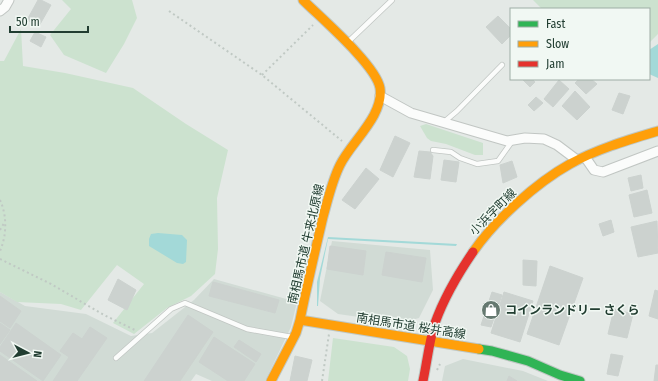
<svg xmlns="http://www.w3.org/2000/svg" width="658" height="381" font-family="'Fira Sans Condensed','Noto Sans JP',sans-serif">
	<rect width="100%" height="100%" fill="#e4e9e6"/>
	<!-- built -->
	<path fill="#d1dbd5" d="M332,241L430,250L433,290L419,318L401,323L338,314L320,301Z
		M214,279L297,302L291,327L265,381H212L196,374L191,381H0V292L25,306L86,314L131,336L152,333L194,300Z
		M463,359L523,371L548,381H442L445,366Z"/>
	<!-- green -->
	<path fill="#cce2cf" d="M62,0H132L137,18L124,44L106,73L64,55L50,35L71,9Z
		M533,0H658V34L649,43V9H542Z
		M21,29L23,66L65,73L133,88L186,124L228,150L217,198L218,249L215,274L191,296L167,308L134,334L113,323L144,284L117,265L81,310L61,304L17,302L0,292V61H4Z
		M426,124L483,143V155H475L446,144L431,141L427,138L420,126Z
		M333,338L394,347L407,356L410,369L408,381H328Z"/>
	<!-- water -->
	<path fill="#a3d9d8" d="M658,44V78L649,74V50Z
		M158,233L182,235L187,240L186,262L183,264L177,263L149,246V239L151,234Z
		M328,237L457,244L456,246L328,239L320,278L318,306H317V282Z"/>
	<!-- building -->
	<path fill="#ccd2cf" stroke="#ccd2cf" d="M38,0H41L51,5L39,26L27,20Z
		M498,16L511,29V35L502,44L486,27Z
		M35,32L46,37L41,47L30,41Z
		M522,79H532L535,82L530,87Z
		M579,79H591L597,84L586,94L575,83Z
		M559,80L569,89L553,107L544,99Z
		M575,91L590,107L577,120L562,106Z
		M619,93L630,96L623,114L612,110Z
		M536,97L543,103L534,111L528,105Z
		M395,136L410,143L393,177L380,170Z
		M419,151L430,152L433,156L430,179L414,177Z
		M444,160L459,162L456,182L441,180Z
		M512,161L517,177L503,183L500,165Z
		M366,168L379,179L355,209L342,200Z
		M641,175L643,188L631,191L628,178Z
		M647,190L652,213L634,217L629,195Z
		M611,220L614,232L603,236L599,224Z
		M657,221L658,253L638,257L631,227Z
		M330,246L366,251L363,275L327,269Z
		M386,252L426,258L422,282L382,275Z
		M523,260L537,261L536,286L523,285Z
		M550,266L583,278L559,345L527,334Z
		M118,279L136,290L127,310L108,300Z
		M213,282L279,300L275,313L209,296Z
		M655,290L658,291V319L649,316Z
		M492,292L502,295L491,327L481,325Z
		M504,292L533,301L520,342L491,333Z
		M0,296L21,311L10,328L0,321Z
		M614,309L633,314L627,338L608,334Z
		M188,315L213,332L180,381H144Z
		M0,323L10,330L0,344Z
		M16,323L61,355L43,381L0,351V347Z
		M90,327L107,338L77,381H53L69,357L60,351L73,333L82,339Z
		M214,337L255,364L244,381H228L199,362Z
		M239,340L261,354L256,362L234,347Z
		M611,354L623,356L618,376L607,374Z
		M0,355L37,381H0Z
		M295,356L312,360L307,381H290Z
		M656,365H658V381H654Z
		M509,376L517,381H507Z"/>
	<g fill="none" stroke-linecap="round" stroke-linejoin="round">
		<!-- lane casing -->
		<g stroke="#c1c6c3" stroke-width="6">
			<path id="lane" d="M347,43L392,0
				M444,122L457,111L502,65
				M433,150L451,152L460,158L477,164L498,161L513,140
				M116,358L171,309L185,303L247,329L292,337"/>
		</g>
		<!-- street casing -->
		<g stroke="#c1c6c3" stroke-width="11">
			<path id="street" d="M0,11L5,7L9,0
				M380,96L411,113L507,141L525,138L544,139L557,145L577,160
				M585,157L594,170L603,172L658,151"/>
		</g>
		<!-- fast casing -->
		<g stroke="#bfc7c3" stroke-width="11">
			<path id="fast" d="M479,349L492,351L528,361L560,375L580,381"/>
		</g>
		<!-- slow casing -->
		<g stroke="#bfc7c3" stroke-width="11">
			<path id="slow" d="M473,252C495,220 536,183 570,164C597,149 628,140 658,131
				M300,320C307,285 315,251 323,217C328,199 332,181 340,165C351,142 384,116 380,88C376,65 321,18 303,0
				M271,381L296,333L300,320L479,349"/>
		</g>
		<!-- jam casing -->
		<g stroke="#bfc7c3" stroke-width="11">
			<path id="jam" d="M423,381C427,362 429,342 435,323C444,298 458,274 473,252"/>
		</g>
		<!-- path -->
		<path stroke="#c0c9c4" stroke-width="2" stroke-dasharray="2 3" stroke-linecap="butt" d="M169,11L262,75L342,141
			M262,75L313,25
			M0,200C7,215 7,235 0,251
			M0,230L4,223
			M0,259L51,284L104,315L137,331
			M437,370L440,364
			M322,381L329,334"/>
		<!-- lane -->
		<use href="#lane" stroke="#fbfcfb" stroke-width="4.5"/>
		<!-- street -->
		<use href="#street" stroke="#fbfcfb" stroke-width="9"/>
		<!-- fast -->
		<use href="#fast" stroke="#30b455" stroke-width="9"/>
		<!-- slow -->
		<use href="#slow" stroke="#ff9f0a" stroke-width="9"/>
		<!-- jam -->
		<use href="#jam" stroke="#e5322d" stroke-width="9"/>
	</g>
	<!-- icons -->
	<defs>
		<g id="shop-disc" transform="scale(1)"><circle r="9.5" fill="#657970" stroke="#f1f8f3"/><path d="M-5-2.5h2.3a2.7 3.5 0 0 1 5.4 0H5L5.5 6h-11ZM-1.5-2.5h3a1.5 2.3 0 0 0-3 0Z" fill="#fff"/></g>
	</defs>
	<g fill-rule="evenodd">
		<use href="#shop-disc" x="491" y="310"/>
	</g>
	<g text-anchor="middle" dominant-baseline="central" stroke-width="3" stroke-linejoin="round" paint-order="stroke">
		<!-- street labels -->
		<g font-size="12" fill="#213d31" stroke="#f1f8f3">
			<text transform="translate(493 212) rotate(-45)">小浜字町線</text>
			<text transform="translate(306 244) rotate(-77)">南相馬市道 牛来北原線</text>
			<text transform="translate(411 326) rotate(9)">南相馬市道 桜井高線</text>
		</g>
		<!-- poi labels -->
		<g font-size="12" font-weight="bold" fill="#213d31" stroke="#f1f8f3" text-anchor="start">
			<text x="505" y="310">コインランドリー さくら</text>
		</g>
	</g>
	<!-- legend -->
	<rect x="510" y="8" width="140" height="72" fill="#f1f8f3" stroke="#9eada5"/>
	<rect x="518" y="21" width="20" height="6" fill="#30b455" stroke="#9eada5"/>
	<text x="546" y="28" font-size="12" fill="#213d31">Fast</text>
	<rect x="518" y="41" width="20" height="6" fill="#ff9f0a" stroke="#9eada5"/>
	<text x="546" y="48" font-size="12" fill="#213d31">Slow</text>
	<rect x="518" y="61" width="20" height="6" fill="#e5322d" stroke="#9eada5"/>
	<text x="546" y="68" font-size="12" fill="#213d31">Jam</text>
	<!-- north arrow -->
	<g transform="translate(28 353) rotate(97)" stroke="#f1f8f3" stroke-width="3" paint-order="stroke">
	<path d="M0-3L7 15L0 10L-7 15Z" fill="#213d31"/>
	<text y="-6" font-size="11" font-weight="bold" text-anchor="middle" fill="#213d31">N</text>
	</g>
	<!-- scale -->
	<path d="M10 26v6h78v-6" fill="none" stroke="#213d31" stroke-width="2"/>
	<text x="16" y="26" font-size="12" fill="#213d31" stroke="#f1f8f3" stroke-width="3" paint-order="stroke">50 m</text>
</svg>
